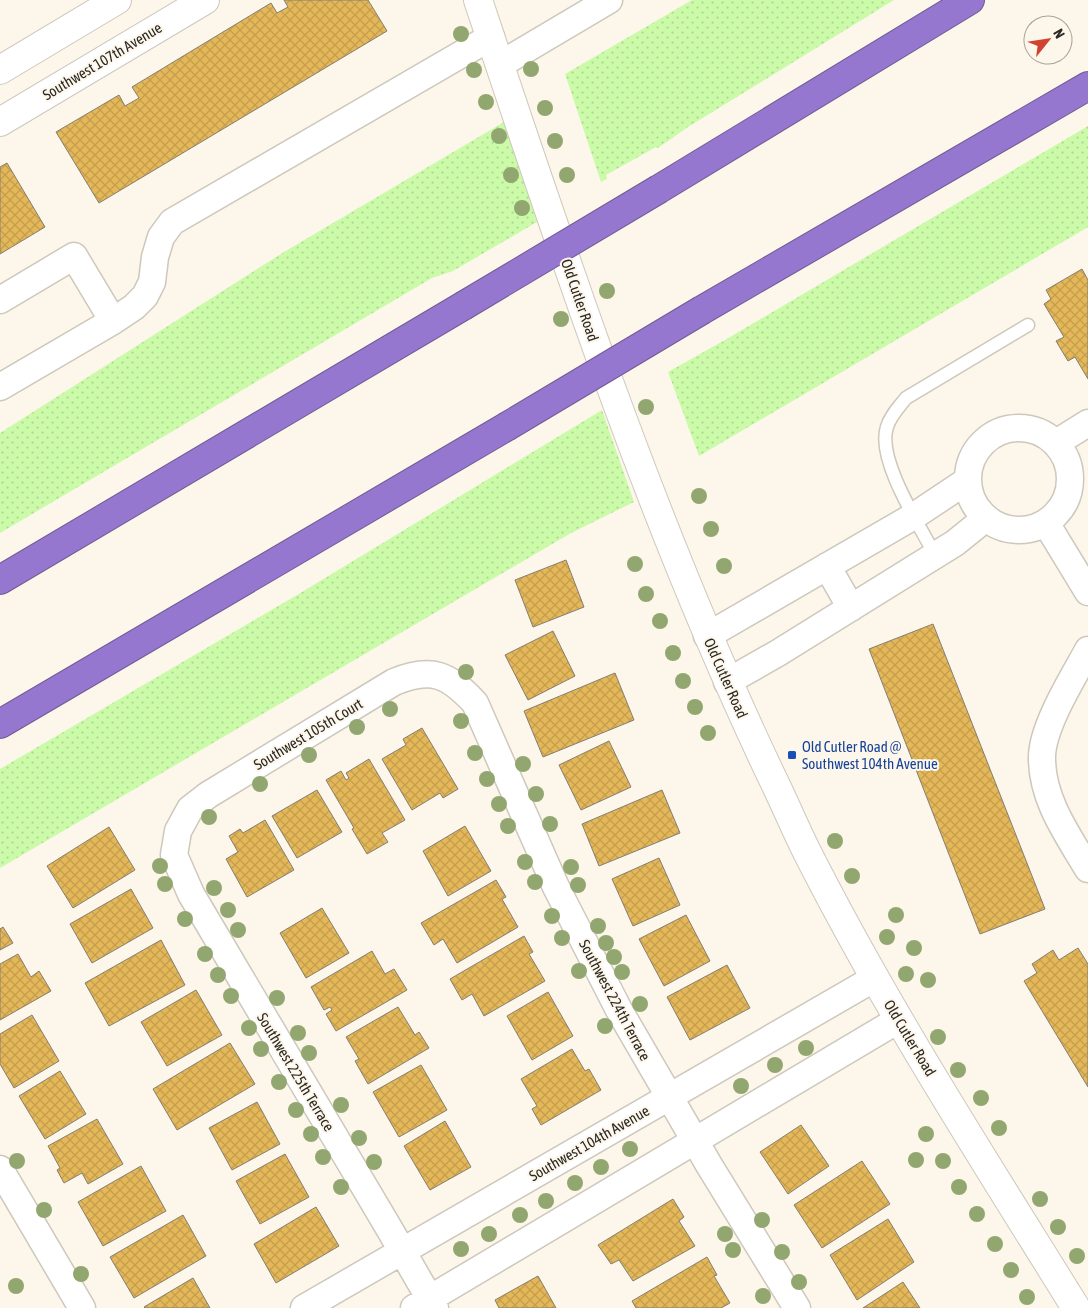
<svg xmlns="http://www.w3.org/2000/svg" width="1088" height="1308" font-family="'Asap Condensed',sans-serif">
	<defs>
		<pattern id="grass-dots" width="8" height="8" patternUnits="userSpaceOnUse" patternTransform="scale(1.25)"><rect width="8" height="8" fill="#cbfba9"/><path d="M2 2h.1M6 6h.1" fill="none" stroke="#aed791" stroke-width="1.8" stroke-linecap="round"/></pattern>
		<pattern id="building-cross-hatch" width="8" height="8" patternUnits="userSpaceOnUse" patternTransform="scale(1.25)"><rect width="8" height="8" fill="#e4b858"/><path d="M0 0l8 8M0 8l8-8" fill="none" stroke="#c49e4c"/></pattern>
	</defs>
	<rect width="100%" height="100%" fill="#fdf6ea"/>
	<!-- grass -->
	<path fill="url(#grass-dots)" d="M692,0H894L688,127L658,148L656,147L606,175L607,179L601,182L565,74Z
		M504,122L537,222L453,271L432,278L0,533V433L284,252Z
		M1088,126V227L699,456L668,372L725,340Z
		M602,410L634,502L571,533L0,868V769L302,592Z"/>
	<!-- building -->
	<path fill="url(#building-cross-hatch)" stroke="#847e73" d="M284,0H368L387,31L99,203L56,132L119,95L125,106L139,98L132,87L271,3L277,13L288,7Z
		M7,163L45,227L0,254V167Z
		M1082,269L1088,280V379L1075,357L1068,361L1056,341L1064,337L1044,304L1051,299L1046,290Z
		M566,560L584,607L533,627L515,580Z
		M933,624L1045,909L980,934L869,649Z
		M553,631L575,676L528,700L505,655Z
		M615,673L634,720L543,757L524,711Z
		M422,728L458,789L443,798L440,793L412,810L382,759L406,745L403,739Z
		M609,741L631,787L581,810L559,765Z
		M369,759L405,820L382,833L388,842L367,854L352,829L354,828L326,780L341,771L346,780L349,778L346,773Z
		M317,790L342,832L297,858L272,816Z
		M662,790L680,833L599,866L582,824Z
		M265,820L294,870L247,897L226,859L238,852L229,836L240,829L243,833Z
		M465,826L491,871L448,896L423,851Z
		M109,827L135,870L73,908L47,866Z
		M659,858L680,905L633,926L612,879Z
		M496,880L506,897L502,899L518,927L457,963L443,939L434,945L421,923Z
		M131,889L153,928L92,963L70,924Z
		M322,908L349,953L306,978L280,933Z
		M686,915L710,961L664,986L639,939Z
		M3,927L13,943L0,950V929Z
		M524,936L533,952L529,954L545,981L484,1016L472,994L462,1000L450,979Z
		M161,940L185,985L109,1026L85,983Z
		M1078,948L1088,964V1087L1024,981L1037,973L1032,964L1053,950L1059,960Z
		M372,951L385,974L394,969L407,990L336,1031L326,1014L332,1010L330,1007L324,1010L311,987Z
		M18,954L31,977L39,971L51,991L0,1020V964Z
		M727,965L750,1008L690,1040L667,997Z
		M196,990L222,1035L167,1066L141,1022Z
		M548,992L573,1036L532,1060L507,1016Z
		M398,1007L415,1035L419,1032L429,1048L368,1084L355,1061L359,1059L346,1037Z
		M32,1015L59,1061L14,1088L0,1064V1034Z
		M230,1043L255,1084L177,1130L153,1089Z
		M572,1049L585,1071L589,1069L601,1090L541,1125L532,1109L537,1106L521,1079Z
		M421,1065L447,1110L399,1137L373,1092Z
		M60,1071L86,1114L45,1139L19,1096Z
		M257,1102L280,1144L232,1170L209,1128Z
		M97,1119L123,1164L88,1184L82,1173L64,1183L57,1170L60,1168L48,1146Z
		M445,1121L471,1167L430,1190L404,1146Z
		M801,1125L829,1166L788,1194L760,1152Z
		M285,1154L309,1197L260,1224L236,1181Z
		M862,1161L890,1204L822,1248L794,1205Z
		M141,1166L166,1211L103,1246L78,1202Z
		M673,1199L684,1217L679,1221L695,1246L633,1281L619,1260L611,1264L598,1245Z
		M316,1207L339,1246L276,1283L254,1244Z
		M183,1215L206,1256L134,1298L110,1257Z
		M888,1219L914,1262L857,1300L830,1255Z
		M707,1257L717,1275L714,1276L730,1303L721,1308H636L632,1301Z
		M538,1276L556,1308H499L495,1300Z
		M193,1278L210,1308H145L144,1307Z
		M903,1282L920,1308H863Z"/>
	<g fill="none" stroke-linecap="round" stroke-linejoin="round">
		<!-- service casing -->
		<g stroke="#cec8bc" stroke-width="15">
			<path id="service" d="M935,555C920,526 876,459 887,427C890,416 899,407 906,398L1028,325"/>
		</g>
		<!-- minor casing -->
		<g stroke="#cec8bc" stroke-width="29">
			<path id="minor" d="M501,64L609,0
				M0,300L74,256L113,321
				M0,387L113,321L134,307L145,296L152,282L155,257L161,237L172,222L491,37
				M968 479a51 51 0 1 1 102 0a51 51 0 1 1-102 0Z
				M1056,443L1088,423
				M1046,523L1088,592
				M827,566L851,608
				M707,636L914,516L968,480
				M1088,650C1073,678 1043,725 1042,756C1041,798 1067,834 1088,869
				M727,682L778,653L955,543L986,518
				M0,1169L82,1308
				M304,1308L875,978
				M414,1308L898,1020
				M435,1308L390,1230L191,894L174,855L178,831L190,809L208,795L394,682C432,666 449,675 475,703L556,887L619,1010L709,1165L797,1308"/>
		</g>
		<!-- tertiary casing -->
		<g stroke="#cec8bc" stroke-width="30">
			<path id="tertiary" d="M478,0C565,261 652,524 770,773C783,799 794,826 807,852C887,1010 983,1158 1076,1308
				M0,70L117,0
				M0,122L205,0"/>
		</g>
		<!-- motorway casing -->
		<g stroke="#705b94" stroke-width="30">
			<path id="motorway" d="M659,189L970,0
				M702,310L1088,86
				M0,580L463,306
				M0,724L506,427"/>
		</g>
		<!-- service -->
		<use href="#service" stroke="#fff" stroke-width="12"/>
		<!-- minor -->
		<use href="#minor" stroke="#fff" stroke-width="26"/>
		<!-- tertiary -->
		<use href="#tertiary" stroke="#fff" stroke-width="28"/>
		<!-- motorway -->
		<use href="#motorway" stroke="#9677d0" stroke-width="28"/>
		<!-- motorway-bridge casing -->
		<g stroke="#705b94" stroke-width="30" stroke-linecap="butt">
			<path id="motorway-bridge" d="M463,306L659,189
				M506,427L702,310"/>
		</g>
		<!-- motorway-bridge -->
		<use href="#motorway-bridge" stroke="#9677d0" stroke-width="28"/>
	</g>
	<!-- trees -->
	<g fill="#92a66f">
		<circle cx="461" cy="34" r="8"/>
		<circle cx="531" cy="69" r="8"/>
		<circle cx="474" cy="70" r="8"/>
		<circle cx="486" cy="102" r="8"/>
		<circle cx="545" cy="108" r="8"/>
		<circle cx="499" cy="136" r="8"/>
		<circle cx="555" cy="141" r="8"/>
		<circle cx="511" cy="175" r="8"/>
		<circle cx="567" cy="175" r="8"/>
		<circle cx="522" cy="208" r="8"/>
		<circle cx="607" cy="291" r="8"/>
		<circle cx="561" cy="319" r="8"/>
		<circle cx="646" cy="407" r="8"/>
		<circle cx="699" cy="496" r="8"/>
		<circle cx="711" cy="529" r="8"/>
		<circle cx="635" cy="564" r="8"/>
		<circle cx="724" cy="566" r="8"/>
		<circle cx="646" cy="594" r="8"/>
		<circle cx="660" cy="621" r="8"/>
		<circle cx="673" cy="653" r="8"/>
		<circle cx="466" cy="672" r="8"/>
		<circle cx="683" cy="681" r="8"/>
		<circle cx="695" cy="707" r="8"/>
		<circle cx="390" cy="709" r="8"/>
		<circle cx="461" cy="721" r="8"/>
		<circle cx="357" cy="727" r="8"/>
		<circle cx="708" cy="733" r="8"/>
		<circle cx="475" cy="753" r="8"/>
		<circle cx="309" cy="755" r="8"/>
		<circle cx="523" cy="764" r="8"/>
		<circle cx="487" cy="779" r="8"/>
		<circle cx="260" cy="784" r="8"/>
		<circle cx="536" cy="794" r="8"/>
		<circle cx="499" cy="804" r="8"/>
		<circle cx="209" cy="817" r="8"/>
		<circle cx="550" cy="824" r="8"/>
		<circle cx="508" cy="826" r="8"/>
		<circle cx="835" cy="841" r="8"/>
		<circle cx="525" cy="862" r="8"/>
		<circle cx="160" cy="866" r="8"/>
		<circle cx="571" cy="867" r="8"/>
		<circle cx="852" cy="876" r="8"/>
		<circle cx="535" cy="882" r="8"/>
		<circle cx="165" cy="884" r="8"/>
		<circle cx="578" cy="885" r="8"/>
		<circle cx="214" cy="888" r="8"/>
		<circle cx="228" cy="910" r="8"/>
		<circle cx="896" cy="915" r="8"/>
		<circle cx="552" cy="916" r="8"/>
		<circle cx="185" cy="919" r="8"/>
		<circle cx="598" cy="926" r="8"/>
		<circle cx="238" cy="930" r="8"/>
		<circle cx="887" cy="937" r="8"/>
		<circle cx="562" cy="938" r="8"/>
		<circle cx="606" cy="943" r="8"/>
		<circle cx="914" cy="948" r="8"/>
		<circle cx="205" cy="954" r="8"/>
		<circle cx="614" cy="957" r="8"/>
		<circle cx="579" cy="971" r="8"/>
		<circle cx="622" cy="972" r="8"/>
		<circle cx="906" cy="974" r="8"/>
		<circle cx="218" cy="975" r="8"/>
		<circle cx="928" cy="980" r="8"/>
		<circle cx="231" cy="996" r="8"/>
		<circle cx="277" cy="998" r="8"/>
		<circle cx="640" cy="1004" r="8"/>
		<circle cx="605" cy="1026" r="8"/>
		<circle cx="249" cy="1028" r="8"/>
		<circle cx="298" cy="1033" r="8"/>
		<circle cx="938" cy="1037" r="8"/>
		<circle cx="806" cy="1048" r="8"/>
		<circle cx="261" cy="1049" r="8"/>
		<circle cx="309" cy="1053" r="8"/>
		<circle cx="775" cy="1065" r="8"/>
		<circle cx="958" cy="1070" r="8"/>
		<circle cx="279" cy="1082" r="8"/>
		<circle cx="741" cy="1086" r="8"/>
		<circle cx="981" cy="1098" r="8"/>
		<circle cx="341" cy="1105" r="8"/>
		<circle cx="296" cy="1110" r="8"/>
		<circle cx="999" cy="1128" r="8"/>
		<circle cx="311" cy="1134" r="8"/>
		<circle cx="926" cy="1134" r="8"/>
		<circle cx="359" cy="1138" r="8"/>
		<circle cx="630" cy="1149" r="8"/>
		<circle cx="323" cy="1157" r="8"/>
		<circle cx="916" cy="1160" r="8"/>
		<circle cx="17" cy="1161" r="8"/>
		<circle cx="943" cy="1161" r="8"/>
		<circle cx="374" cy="1162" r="8"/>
		<circle cx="601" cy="1167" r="8"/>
		<circle cx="575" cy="1183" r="8"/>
		<circle cx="341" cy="1187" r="8"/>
		<circle cx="959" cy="1187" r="8"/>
		<circle cx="1040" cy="1199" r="8"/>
		<circle cx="546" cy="1201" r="8"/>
		<circle cx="44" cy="1210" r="8"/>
		<circle cx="977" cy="1214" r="8"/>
		<circle cx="520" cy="1215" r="8"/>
		<circle cx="762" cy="1220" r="8"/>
		<circle cx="1058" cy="1227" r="8"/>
		<circle cx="489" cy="1234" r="8"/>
		<circle cx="725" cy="1234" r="8"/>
		<circle cx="995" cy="1244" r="8"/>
		<circle cx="461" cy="1249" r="8"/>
		<circle cx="733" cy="1250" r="8"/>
		<circle cx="782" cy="1252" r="8"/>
		<circle cx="1077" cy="1256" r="8"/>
		<circle cx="1011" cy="1270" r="8"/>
		<circle cx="81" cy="1274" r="8"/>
		<circle cx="799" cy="1282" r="8"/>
		<circle cx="16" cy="1286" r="8"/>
		<circle cx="763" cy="1296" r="8"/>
		<circle cx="1027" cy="1297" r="8"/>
	</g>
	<!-- markers -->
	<rect fill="#1a4fb4" stroke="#fdf6ea" stroke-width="2" x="787" y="750" width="10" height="10" rx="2.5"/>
	<g text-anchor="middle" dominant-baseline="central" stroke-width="4" stroke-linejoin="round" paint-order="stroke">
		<!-- street labels -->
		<g font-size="15" fill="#2a2824" stroke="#fdf6ea">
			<text transform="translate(102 61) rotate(-31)">Southwest 107th Avenue</text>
			<text transform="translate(580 300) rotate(71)">Old Cutler Road</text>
			<text transform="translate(726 678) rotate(66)">Old Cutler Road</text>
			<text transform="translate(308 734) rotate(-31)">Southwest 105th Court</text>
			<text transform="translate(615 1000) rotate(62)">Southwest 224th Terrace</text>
			<text transform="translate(910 1038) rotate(59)">Old Cutler Road</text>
			<text transform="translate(296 1072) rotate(59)">Southwest 225th Terrace</text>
			<text transform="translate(589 1143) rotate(-30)">Southwest 104th Avenue</text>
		</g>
		<!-- transit labels -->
		<g font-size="15" fill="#164399" stroke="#fdf6ea" text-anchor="start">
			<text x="802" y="746">Old Cutler Road @<tspan x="802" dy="17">Southwest 104th Avenue</tspan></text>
		</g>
	</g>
	<!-- north arrow -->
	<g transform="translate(1048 40) rotate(60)"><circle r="24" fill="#fdf6ea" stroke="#a9a49b"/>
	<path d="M0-4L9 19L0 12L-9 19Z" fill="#d04333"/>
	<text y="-8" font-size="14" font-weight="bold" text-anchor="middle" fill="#2a2824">N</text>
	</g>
</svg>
